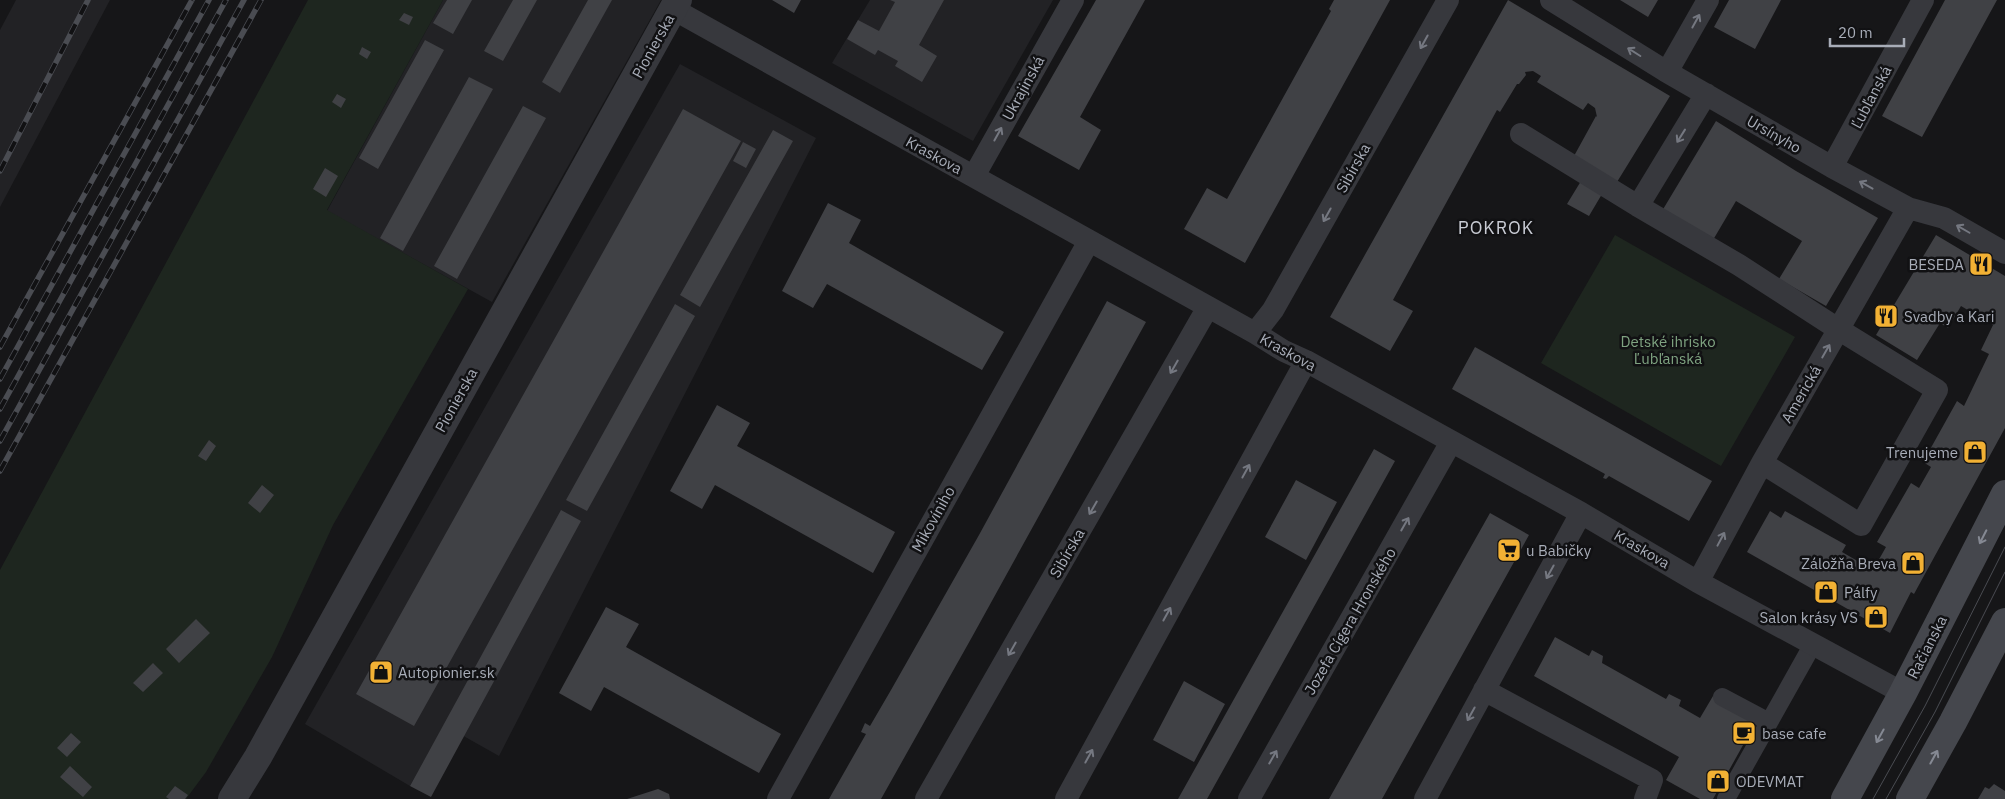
<svg xmlns="http://www.w3.org/2000/svg" width="2005" height="799" font-family="'IBM Plex Sans',sans-serif">
	<rect width="100%" height="100%" fill="#161618"/>
	<!-- built -->
	<path fill="#222225" d="M16,0H110L0,207V30Z
		M443,0H661L492,302L327,211Z
		M870,0H1053L973,141L832,63Z
		M680,64L816,138L499,756L444,725L410,786L305,724Z"/>
	<!-- green -->
	<path fill="#1e261f" d="M308,0H443L327,210L468,289L333,525L272,657L206,772L186,799H0V570Z
		M1615,235L1795,337L1721,466L1541,363Z"/>
	<!-- building -->
	<path fill="#404145" d="M447,0H472L453,34L433,23Z
		M513,0H537L503,61L484,51Z
		M588,0H612L560,93L542,82Z
		M772,0H801L794,13Z
		M890,0H944L919,45L937,56L922,82L895,66L898,61L878,50L875,55L847,39L858,20L879,31L895,2Z
		M1096,0H1145L1080,117L1101,130L1079,170L1018,136Z
		M1334,0H1390L1245,263L1184,229L1207,188L1227,199L1331,11L1329,9Z
		M1508,0L1670,96L1617,182L1574,156L1596,116L1597,117L1595,108L1588,103L1583,110L1537,82L1541,76L1533,71L1525,72L1526,75L1519,84H1517L1500,112L1497,110L1393,300L1413,311L1390,351L1330,317Z
		M1620,0H1658L1648,17Z
		M1729,0H1781L1755,49L1714,27Z
		M1945,0H1997L1922,137L1882,116Z
		M404,13L413,17L409,25L399,20Z
		M425,40L444,50L378,169L359,158Z
		M362,47L371,52L367,59L359,54Z
		M469,77L493,89L403,251L380,238Z
		M337,94L346,99L341,108L332,102Z
		M523,106L546,118L457,279L434,266Z
		M683,109L741,141L414,726L356,694Z
		M1716,121L1796,171L1878,218L1826,306L1779,279L1802,241L1736,201L1713,240L1662,211Z
		M773,130L793,141L700,307L680,295Z
		M743,142L756,149L746,168L733,161Z
		M325,168L338,176L326,197L313,189Z
		M1581,181L1602,194L1589,216L1567,204Z
		M828,203L861,220L849,243L1004,332L982,370L827,284L813,308L782,291Z
		M1936,235L2005,276V428L1914,594L1911,592L1890,633L1747,552L1770,511L1781,518L1785,511L1846,545L1842,552L1873,570L1886,547L1877,542L1911,483L1919,488L1931,467L1923,462L1957,401L1964,406L1989,354L1981,350L1993,325L1961,306L1948,328L1940,323L1917,360L1876,335Z
		M1107,301L1146,322L972,637L881,799H829L866,734L861,732L865,723L870,726L891,690L979,535Z
		M675,304L695,316L587,511L566,500Z
		M1475,347L1712,481L1689,521L1609,476L1606,479L1603,478L1605,474L1452,389Z
		M717,405L750,423L737,446L895,532L873,573L715,485L702,509L670,491Z
		M209,440L216,446L206,461L198,456Z
		M1374,449L1395,461L1231,756L1207,799H1178Z
		M1296,480L1337,502L1306,560L1265,537Z
		M262,485L274,495L260,513L248,503Z
		M561,510L581,521L431,797L410,786Z
		M1490,513L1529,535L1382,799H1329Z
		M606,607L639,624L626,647L781,734L759,773L604,687L591,711L559,693Z
		M196,619L210,633L179,663L166,649Z
		M1555,637L1589,656L1592,650L1603,656L1602,663L1666,699L1669,694L1681,700L1679,706L1700,718L1713,696L1757,720L1713,799H1700L1666,780L1679,757L1534,676Z
		M153,663L163,673L143,692L133,683Z
		M1184,681L1225,704L1194,762L1153,740Z
		M71,733L81,742L67,757L57,748Z
		M70,766L92,787L83,797L60,777Z
		M1994,784L2005,791V799H1978L1985,787L1989,789Z
		M175,786L188,795L185,799H169L166,797Z
		M658,789L669,794L670,799H627Z"/>
	<g fill="none" stroke-linecap="round" stroke-linejoin="round">
		<!-- pedestrian -->
		<path stroke="#37383d" stroke-width="18" d="M1722,697L1769,722
			M1726,799L1813,644"/>
		<!-- minor -->
		<path stroke="#37383d" stroke-width="22" d="M1551,0L1667,72L1832,167L1908,208L1944,218L2005,253
			M673,9L1255,333L1284,351L1306,361L1581,513L1698,582L1903,693
			M1667,72L1708,0
			M1521,134L1638,206L1739,265L1838,329L1937,390L1861,525L1762,463
			M1832,167L1923,0
			M974,176L1073,0
			M1638,206L1706,94
			M1255,333L1273,310L1448,0
			M1698,582L1762,463L1908,208
			M1484,690L1652,780L1645,799
			M778,799L1089,241
			M926,799L1208,307
			M1066,799L1306,361
			M1249,799L1451,442
			M1425,799L1581,513"/>
		<!-- tertiary -->
		<path stroke="#37383d" stroke-width="28" d="M232,799L258,757L678,0"/>
		<!-- secondary -->
		<path stroke="#45474d" stroke-width="28" d="M1845,799L1903,693L2005,494
			M1910,799L1953,722L2005,622"/>
		<!-- tram -->
		<path stroke="#4a4c52" stroke-width="1" d="M1873,799L1925,706L2005,547
			M1886,799L1935,712L2005,572"/>
		<!-- rail casing -->
		<g stroke="#4a4c52" stroke-width="5.5">
			<path id="rail" d="M0,171L88,0
				M0,347L192,0
				M0,379L209,0
				M0,409L226,0
				M0,441L244,0
				M0,471L261,0"/>
		</g>
		<!-- rail -->
		<use href="#rail" stroke="#111113" stroke-width="4" stroke-dasharray="11" stroke-linecap="butt"/>
	</g>
	<!-- one-way arrows -->
	<defs><path id="oneway-shaft" d="M-6 0H5M1.5-3L5.5 0L1.5 3" fill="none" stroke-width="1.6" stroke-linecap="round" stroke-linejoin="round" transform="scale(1.25)"/></defs>
	<g stroke="#757881">
		<use href="#oneway-shaft" transform="translate(1696 21) rotate(-61)"/>
		<use href="#oneway-shaft" transform="translate(1424 42) rotate(119)"/>
		<use href="#oneway-shaft" transform="translate(1634 52) rotate(-148)"/>
		<use href="#oneway-shaft" transform="translate(998 134) rotate(-61)"/>
		<use href="#oneway-shaft" transform="translate(1681 136) rotate(122)"/>
		<use href="#oneway-shaft" transform="translate(1866 185) rotate(-151)"/>
		<use href="#oneway-shaft" transform="translate(1327 215) rotate(119)"/>
		<use href="#oneway-shaft" transform="translate(1963 229) rotate(-150)"/>
		<use href="#oneway-shaft" transform="translate(1826 351) rotate(-60)"/>
		<use href="#oneway-shaft" transform="translate(1174 367) rotate(120)"/>
		<use href="#oneway-shaft" transform="translate(1246 471) rotate(-61)"/>
		<use href="#oneway-shaft" transform="translate(1093 508) rotate(120)"/>
		<use href="#oneway-shaft" transform="translate(1405 524) rotate(-60)"/>
		<use href="#oneway-shaft" transform="translate(1721 539) rotate(-62)"/>
		<use href="#oneway-shaft" transform="translate(1550 572) rotate(119)"/>
		<use href="#oneway-shaft" transform="translate(1167 614) rotate(-61)"/>
		<use href="#oneway-shaft" transform="translate(1012 649) rotate(120)"/>
		<use href="#oneway-shaft" transform="translate(1471 714) rotate(119)"/>
		<use href="#oneway-shaft" transform="translate(1089 756) rotate(-61)"/>
		<use href="#oneway-shaft" transform="translate(1273 757) rotate(-60)"/>
	</g>
	<g stroke="#858993">
		<use href="#oneway-shaft" transform="translate(1983 537) rotate(117)"/>
		<use href="#oneway-shaft" transform="translate(1880 736) rotate(119)"/>
		<use href="#oneway-shaft" transform="translate(1934 757) rotate(-61)"/>
	</g>
	<!-- icons -->
	<defs>
		<g id="restaurant-square" transform="scale(1.25)"><rect x="-9" y="-9" width="18" height="18" rx="4" fill="#f2b134" stroke="#111113"/><path d="M-5-6h1v4h1v-4h1v4h1v-4h1v5L-1.5 .5V6h-2V.5L-5-1ZM5-6V6H3V1.5H1.5Q1.5-4 5-6Z" fill="#111"/></g>
		<g id="shop-square" transform="scale(1.25)"><rect x="-9" y="-9" width="18" height="18" rx="4" fill="#f2b134" stroke="#111113"/><path d="M-5-2.5h2.3a2.7 3.5 0 0 1 5.4 0H5L5.5 6h-11ZM-1.5-2.5h3a1.5 2.3 0 0 0-3 0Z" fill="#111"/></g>
		<g id="supermarket-square" transform="scale(1.25)"><rect x="-9" y="-9" width="18" height="18" rx="4" fill="#f2b134" stroke="#111113"/><path d="M-6-5.5h2.5l.6 2H6L4.5 2H-2.5L-4.4-4H-6ZM-1.5 3.2a1.3 1.3 0 1 0 .1 0ZM3 3.2a1.3 1.3 0 1 0 .1 0Z" fill="#111"/></g>
		<g id="cafe-square" transform="scale(1.25)"><rect x="-9" y="-9" width="18" height="18" rx="4" fill="#f2b134" stroke="#111113"/><path d="M-5.5-4.5H6V0H3Q3 3.5 0 3.5H-2.5Q-5.5 3.5-5.5 0ZM3-3.2v2h1.7v-2ZM-6 4.5H4V6H-6Z" fill="#111"/></g>
	</defs>
	<g fill-rule="evenodd">
		<use href="#restaurant-square" x="1981" y="264"/>
		<use href="#restaurant-square" x="1886" y="316"/>
		<use href="#shop-square" x="1975" y="452"/>
		<use href="#supermarket-square" x="1509" y="550"/>
		<use href="#shop-square" x="1913" y="563"/>
		<use href="#shop-square" x="1826" y="592"/>
		<use href="#shop-square" x="1876" y="617"/>
		<use href="#shop-square" x="381" y="672"/>
		<use href="#cafe-square" x="1744" y="733"/>
		<use href="#shop-square" x="1718" y="781"/>
	</g>
	<g text-anchor="middle" dominant-baseline="central" stroke-width="5" stroke-linejoin="round" paint-order="stroke">
		<!-- street labels -->
		<g font-size="15" fill="#a8adb8" stroke="#111113">
			<text transform="translate(653 46) rotate(-61)">Pionierska</text>
			<text transform="translate(1023 88) rotate(-61)">Ukrajinská</text>
			<text transform="translate(1871 97) rotate(-62)">Ľubľanská</text>
			<text transform="translate(1774 134) rotate(30)">Ursínyho</text>
			<text transform="translate(934 155) rotate(29)">Kraskova</text>
			<text transform="translate(1353 168) rotate(-61)">Sibírska</text>
			<text transform="translate(1288 352) rotate(29)">Kraskova</text>
			<text transform="translate(1801 394) rotate(-60)">Americká</text>
			<text transform="translate(456 400) rotate(-61)">Pionierska</text>
			<text transform="translate(933 519) rotate(-61)">Mikovíniho</text>
			<text transform="translate(1642 549) rotate(30)">Kraskova</text>
			<text transform="translate(1067 553) rotate(-60)">Sibírska</text>
			<text transform="translate(1350 621) rotate(-60)">Jozefa Cígera Hronského</text>
			<text transform="translate(1927 647) rotate(-63)">Račianska</text>
		</g>
		<!-- poi labels -->
		<g font-size="15" fill="#a8adb8" stroke="#111113" text-anchor="start">
			<text x="1964" y="264" text-anchor="end">BESEDA</text>
			<text x="1904" y="316">Svadby a Kari</text>
			<text x="1958" y="452" text-anchor="end">Trenujeme</text>
			<text x="1526" y="550">u Babičky</text>
			<text x="1896" y="563" text-anchor="end">Záložňa Breva</text>
			<text x="1844" y="592">Pálfy</text>
			<text x="1858" y="617" text-anchor="end">Salon krásy VS</text>
			<text x="398" y="672">Autopionier.sk</text>
			<text x="1762" y="733">base cafe</text>
			<text x="1736" y="781">ODEVMAT</text>
		</g>
		<!-- park labels -->
		<g font-size="15" fill="#7fa381" stroke="#111113">
			<text x="1668" y="341">Detské ihrisko<tspan x="1668" dy="17">Ľubľanská</tspan></text>
		</g>
		<!-- quarter labels -->
		<g font-size="18" letter-spacing="1" fill="#c9ccd4" stroke="#111113">
			<text x="1496" y="227">POKROK</text>
		</g>
	</g>
	<!-- scale -->
	<path d="M1830 38v8h74v-8" fill="none" stroke="#a8adb8" stroke-width="2.5"/>
	<text x="1838" y="38" font-size="15" fill="#a8adb8" stroke="#111113" stroke-width="4" paint-order="stroke">20 m</text>
</svg>
